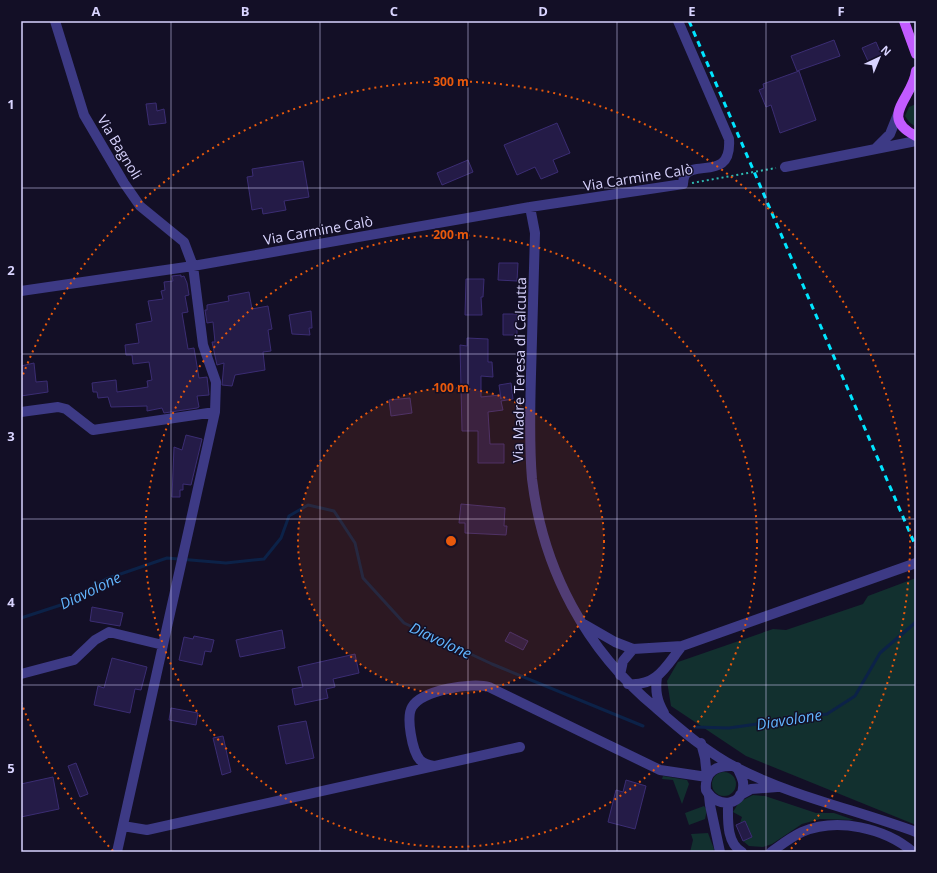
<svg xmlns="http://www.w3.org/2000/svg" width="937" height="873" font-family="'Open Sans',sans-serif">
	<rect width="100%" height="100%" fill="#130f26"/>
	<!-- green -->
	<path fill="#12302f" d="M916,104V127L909,122L905,116L909,107Z
		M916,578V825L746,756L671,706L667,681L678,662L773,629L786,630L863,604L868,596Z
		M712 784a12 12 0 1 1 24 0a12 12 0 1 1-24 0Z
		M663,776L687,780L689,784L682,804L673,780L662,779Z
		M753,795L765,796L816,813H834L854,820L820,819L802,824L772,844L763,847L749,846L743,841L752,837L745,821L740,823L742,817L733,812L739,802Z
		M704,806L707,810L705,819L689,825L685,813Z
		M708,833L714,849L713,852H690L693,840L691,834Z"/>
	<g fill="none" stroke-linecap="round" stroke-linejoin="round">
		<!-- stream -->
		<path stroke="#0c2248" stroke-width="3" d="M21,618L64,604L106,579L167,558L226,563L264,559L281,538L289,516L308,505L334,511L355,543L363,578L404,623L492,664L643,726
			M694,727L729,728L827,714L855,696L880,653L916,622"/>
	</g>
	<!-- building -->
	<path fill="#241b47" stroke="#3b2d73" d="M834,40L840,56L797,71L791,56Z
		M876,42L882,56L868,61L862,48Z
		M799,71L816,120L780,133L771,105L766,107L759,90L764,88L763,84Z
		M156,103L157,111L164,109L166,123L149,125L146,104Z
		M557,123L570,153L553,160L558,172L541,179L535,167L517,175L504,145Z
		M468,160L473,172L442,185L437,173Z
		M303,161L309,197L284,201L286,210L263,214L262,208L252,210L247,177L253,176L252,169Z
		M499,263H518L517,281L498,280Z
		M181,275V277L184,276L187,283L189,295L185,296L188,312L182,313L188,349L194,348L199,378L207,377L209,395L197,396L199,407L197,408L164,413L162,408L147,411V406L111,407L108,397L98,398L97,392H93L92,383L116,380L117,392L148,387L147,381L152,380L149,362L133,364L132,355H126L125,345L139,343L136,324L152,321L148,301L163,299L161,291L165,290L164,282L173,281L172,276Z
		M466,279H484L483,297H481L482,315H465Z
		M249,292L252,309L268,306L272,329L268,330L271,351L263,352L265,370L235,375L232,386L222,385L224,363L217,365L212,342H215L213,322L207,323L205,310H207V305L229,301L228,296Z
		M311,311L312,328H309L310,335L292,334L289,315Z
		M503,314H517V335H503Z
		M467,338L488,339V362H492L493,377L481,376V397L500,395L501,399L499,385L511,383L513,399L501,401L503,410L488,412L490,444H504V463H478V431H462L460,345L467,346Z
		M34,363L36,382L47,381L48,392L21,396V366Z
		M410,398L412,413L391,416L389,400Z
		M186,435L202,439L191,485L183,484V490H180V497H172L174,447L182,450Z
		M461,504L505,508L504,526H507L506,535L465,533V523H459Z
		M92,607L123,613L120,626L90,621Z
		M282,630L285,648L240,657L236,640Z
		M510,632L528,641L523,650L505,641Z
		M194,636L214,640L211,652L205,651L202,665L179,660L184,637L193,639Z
		M355,654L359,673L333,679L335,687L326,689L328,698L295,705L292,689L303,687L298,667Z
		M112,658L147,667L141,690L135,689L130,713L94,705L98,686L104,688Z
		M171,708L198,713L196,725L169,720Z
		M306,721L314,758L286,764L278,726Z
		M223,736L231,772L222,775L213,738Z
		M76,763L88,794L80,797L68,766Z
		M53,777L59,809L21,817V784Z
		M626,780L646,786L635,829L608,822L616,790L623,792Z
		M745,821L752,837L743,841L736,825Z"/>
	<g fill="none" stroke-linecap="round" stroke-linejoin="round">
		<!-- path -->
		<path stroke="#2fb8b0" stroke-width="2" stroke-dasharray="2 3" stroke-linecap="butt" d="M692,183L776,168"/>
		<!-- minor -->
		<path stroke="#3d3a85" stroke-width="10" d="M876,148L890,134L898,114
			M785,167L916,141
			M530,207L535,233C534,280 532,327 531,374C530,409 529,444 532,479C543,570 586,650 656,708C681,730 708,753 737,768C794,797 857,810 916,832
			M21,291L193,266L530,207L683,184C683,182 684,177 685,175C695,160 732,181 729,139L678,21
			M21,412L58,407L66,409L93,430L215,412
			M582,623L615,642L633,649L682,646L916,563
			M21,674L74,660L95,640L109,632L163,645L215,412L216,382L203,345L193,266L184,242L140,206L124,183L84,115L55,21
			M620,675L623,661L633,649
			M657,677C655,691 657,701 664,713
			M628,684C657,687 666,666 682,646
			M434,766C428,765 424,764 420,760C412,751 406,717 412,707C422,690 472,682 489,687L660,770L707,777L705,758L701,743
			M733,766C717,765 704,771 706,790C717,810 746,806 743,782C742,777 739,772 737,767
			M740,795L751,789L777,787
			M709,796L710,805L720,852
			M728,803C728,819 726,843 742,852
			M123,826L147,830L520,747
			M117,852L163,645
			M771,852C781,845 791,837 802,832C837,817 885,828 913,852"/>
		<!-- major -->
		<path stroke="#c25bff" stroke-width="10" d="M904,21L916,54
			M916,71C914,97 877,117 916,136"/>
		<!-- rail -->
		<path stroke="#00e5ff" stroke-width="3" stroke-dasharray="6 5" stroke-linecap="butt" d="M689,21L916,547"/>
	</g>
	<!-- grid -->
	<path fill="none" stroke="#d9d4ff" stroke-width="1" stroke-opacity="0.55" d="M171,21V852M320,21V852M468,21V852M617,21V852M766,21V852M21,188H916M21,354H916M21,519H916M21,685H916"/>
	<!-- distance rings -->
	<circle cx="451" cy="541" r="153" fill="#e8590c" fill-opacity=".12"/>
	<g fill="none" stroke="#e8590c" stroke-width="2" stroke-dasharray="2 4">
		<circle cx="451" cy="541" r="153"/>
		<circle cx="451" cy="541" r="306"/>
		<path d="M113 851A459 459 0 0 1 21 702M21 380A459 459 0 1 1 789 851"/>
	</g>
	<g text-anchor="middle" dominant-baseline="central" stroke-width="3" stroke-linejoin="round" paint-order="stroke">
		<!-- street labels -->
		<g font-size="14" fill="#d9d4ff" stroke="#130f26">
			<text transform="translate(120 147) rotate(59)">Via Bagnoli</text>
			<text transform="translate(638 177) rotate(-9)">Via Carmine Calò</text>
			<text transform="translate(318 230) rotate(-10)">Via Carmine Calò</text>
			<text transform="translate(519 370) rotate(-89)">Via Madre Teresa di Calcutta</text>
		</g>
		<!-- water labels -->
		<g font-size="15" font-style="italic" fill="#62b6ff" stroke="#130f26">
			<text transform="translate(90 590) rotate(-26)">Diavolone</text>
			<text transform="translate(441 640) rotate(25)">Diavolone</text>
			<text transform="translate(789 719) rotate(-9)">Diavolone</text>
		</g>
	</g>
	<circle cx="451" cy="541" r="6" fill="#e8590c" stroke="#130f26" stroke-width="2"/>
	<g font-size="12" text-anchor="middle" font-weight="bold" fill="#e8590c" stroke="#130f26" stroke-width="3" stroke-linejoin="round" paint-order="stroke">
		<text x="451" y="86">300 m</text>
		<text x="451" y="239">200 m</text>
		<text x="451" y="392">100 m</text>
	</g>
	<!-- border -->
	<rect width="937" height="873" fill="none" stroke="#130f26" stroke-width="44"/>
	<!-- north arrow -->
	<g transform="translate(879 58) rotate(44)" stroke="#130f26" stroke-width="3" paint-order="stroke">
	<path d="M0-3L7 15L0 10L-7 15Z" fill="#d9d4ff"/>
	<text y="-6" font-size="11" font-weight="bold" text-anchor="middle" fill="#d9d4ff">N</text>
	</g>
	<rect x="22" y="22" width="893" height="829" fill="none" stroke="#d9d4ff" stroke-width="1.5"/>
	<g font-size="13" text-anchor="middle" font-weight="bold" fill="#d9d4ff">
		<text x="96" y="16">A</text>
		<text x="245" y="16">B</text>
		<text x="394" y="16">C</text>
		<text x="543" y="16">D</text>
		<text x="692" y="16">E</text>
		<text x="841" y="16">F</text>
		<text x="11" y="109">1</text>
		<text x="11" y="275">2</text>
		<text x="11" y="441">3</text>
		<text x="11" y="607">4</text>
		<text x="11" y="773">5</text>
	</g>
</svg>
